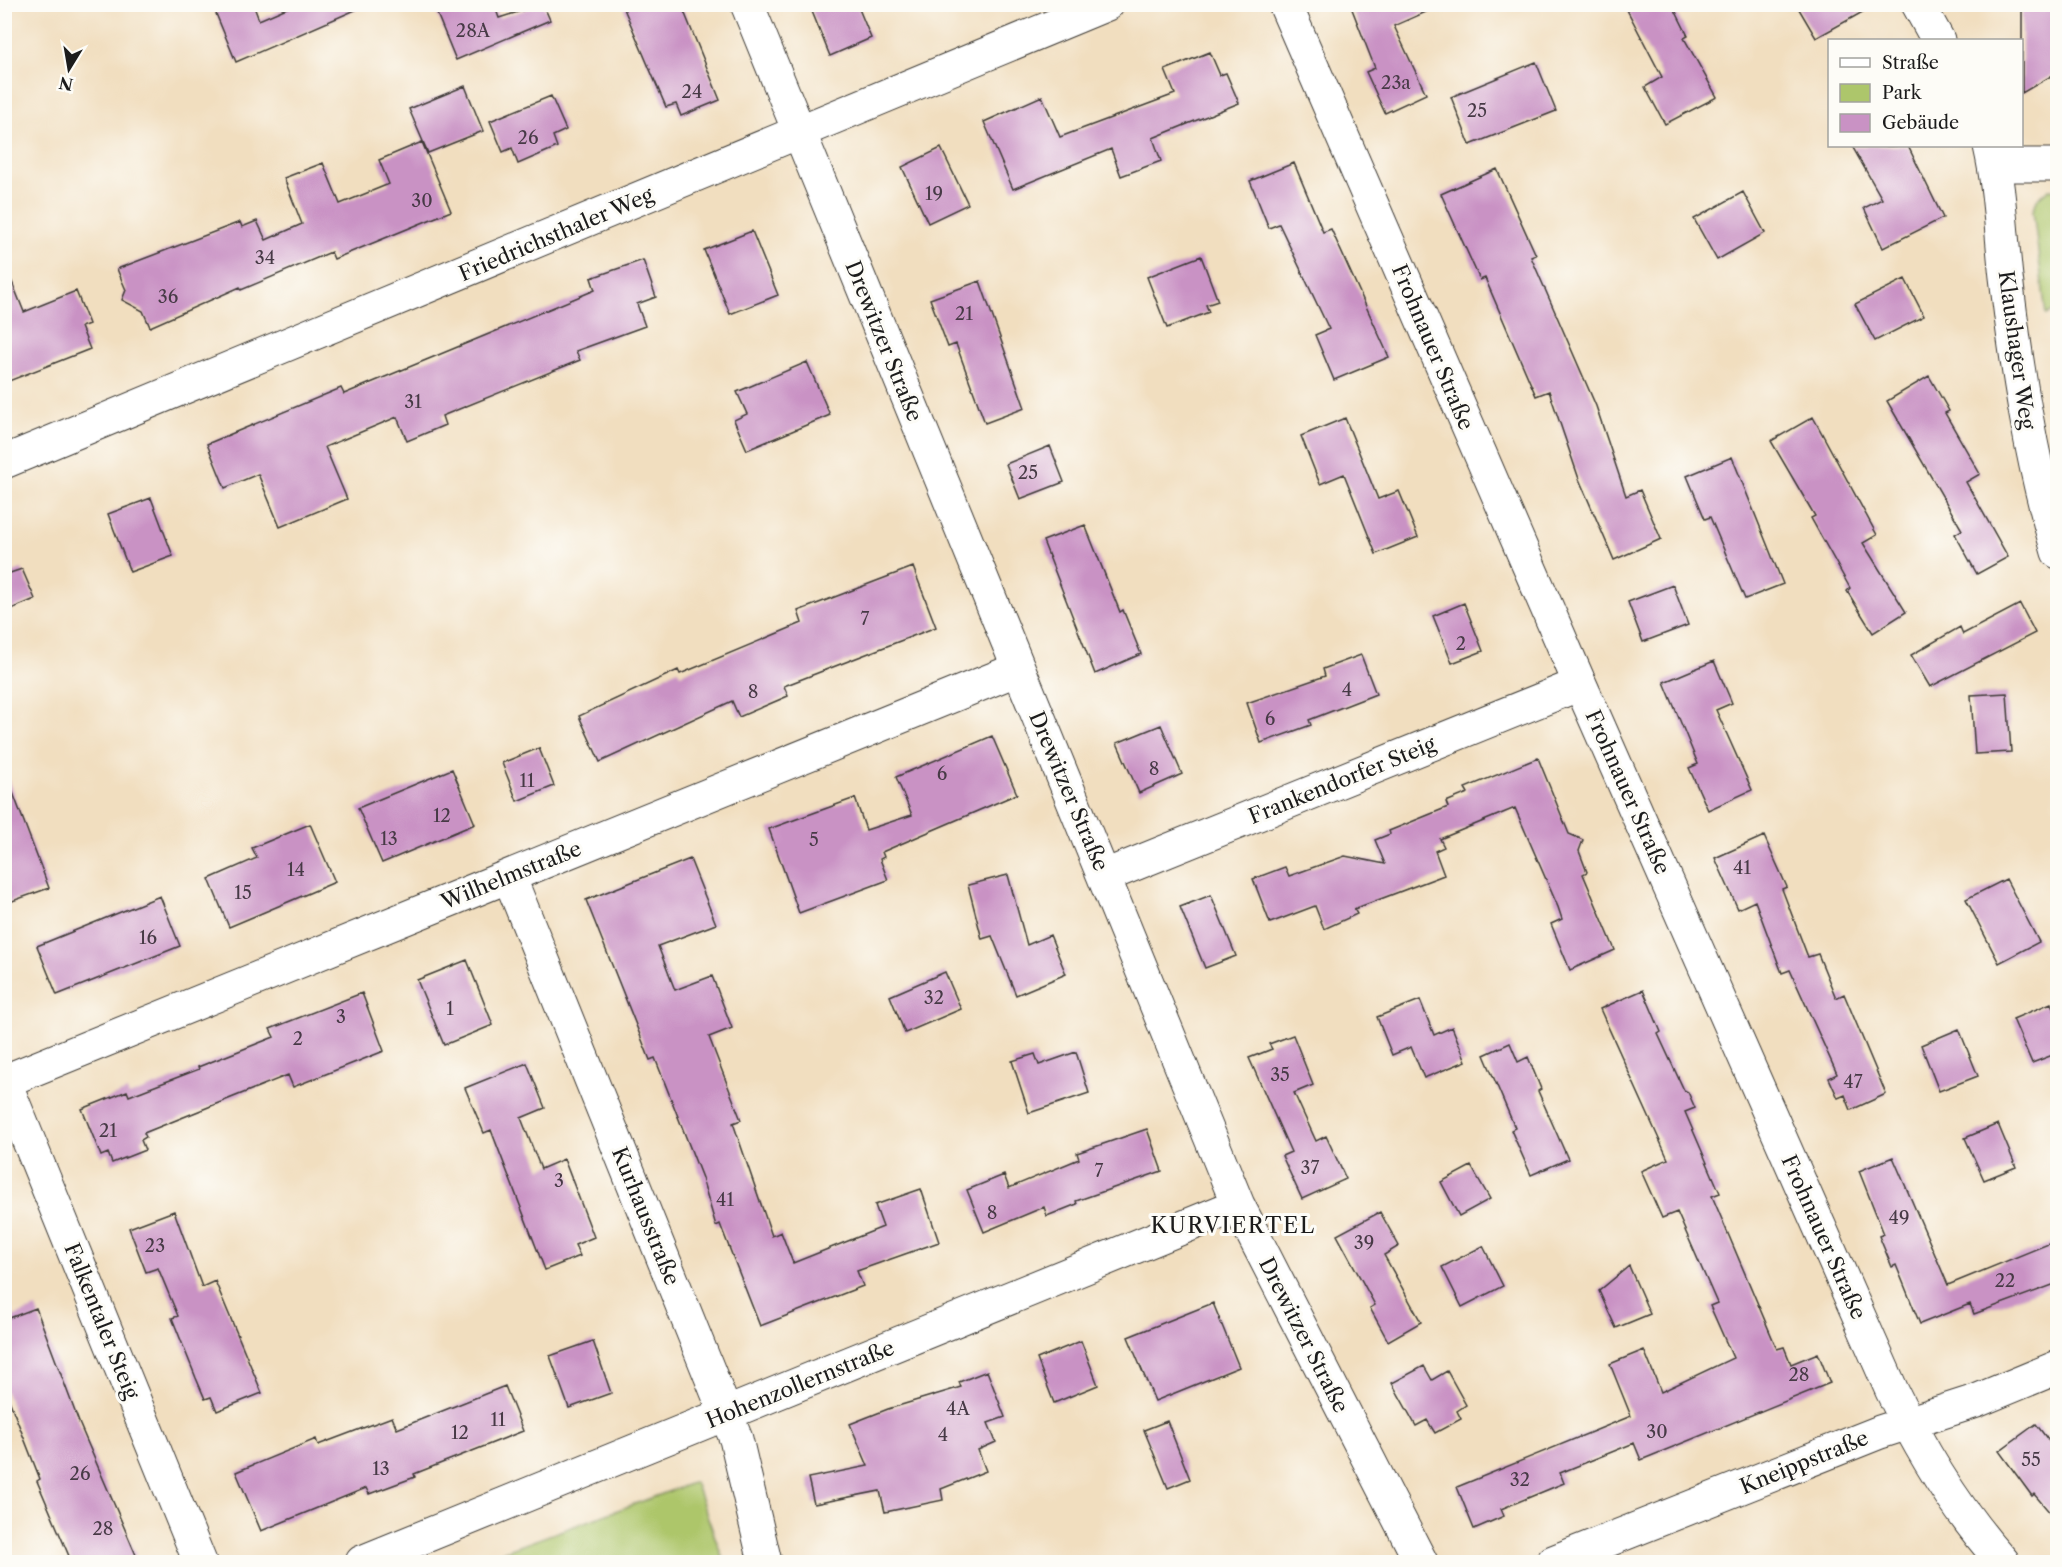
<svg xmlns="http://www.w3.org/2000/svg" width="2062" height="1567" font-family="'Libre Caslon Text',serif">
	<rect width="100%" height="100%" fill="#fdfcf7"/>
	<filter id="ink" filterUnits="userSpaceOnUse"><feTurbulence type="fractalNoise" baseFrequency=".0167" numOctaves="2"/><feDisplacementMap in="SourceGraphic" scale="12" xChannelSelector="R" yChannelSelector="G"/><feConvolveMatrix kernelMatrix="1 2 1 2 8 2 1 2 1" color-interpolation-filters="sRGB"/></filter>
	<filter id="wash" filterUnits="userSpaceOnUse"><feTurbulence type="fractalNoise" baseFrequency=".008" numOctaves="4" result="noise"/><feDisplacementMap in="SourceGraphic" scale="24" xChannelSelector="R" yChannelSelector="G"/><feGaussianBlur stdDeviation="1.35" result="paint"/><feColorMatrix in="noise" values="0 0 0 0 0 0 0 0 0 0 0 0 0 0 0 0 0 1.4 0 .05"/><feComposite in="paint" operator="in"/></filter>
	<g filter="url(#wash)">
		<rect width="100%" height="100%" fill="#f1debf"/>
		<!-- green -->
		<path fill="#adc66b" stroke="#647144" stroke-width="1.5" d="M2049,189L2057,190L2058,308L2046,315L2033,210L2038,198Z
			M695,1482L724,1562H475Z"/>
		<g id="blocks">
			<!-- building -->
			<path fill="#c992c4" d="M212,4H253L259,20L296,4H369L236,62Z
				M433,4H494L499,18L543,4L550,20L456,60Z
				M622,4H681L720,100L681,116L676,104L666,107Z
				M809,4H857L871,38L830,56Z
				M1350,4H1444L1394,26L1426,94L1385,113L1366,72L1375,68Z
				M1624,4H1672L1688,36L1684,38L1717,97L1665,124L1645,87L1662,77Z
				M1796,4H1877L1816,38Z
				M2022,4H2058V72L2022,93Z
				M1210,52L1220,75L1226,73L1239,103L1153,138L1161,161L1121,176L1111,149L1013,189L984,122L1042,96L1060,137L1175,94L1165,70Z
				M1536,62L1556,111L1470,145L1451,97Z
				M465,86L483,131L428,153L409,109Z
				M551,96L566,130L553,136L557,147L518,164L512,148L503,152L490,121Z
				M422,142L451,211L334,259L331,252L241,290L240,287L150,327L143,311L122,300L126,290L117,269L240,222L242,227L257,221L266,240L302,224L284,178L323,163L340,204L389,184L379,160Z
				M1852,146H1908L1943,218L1883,248L1864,208L1882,199Z
				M941,148L968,204L928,223L902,167Z
				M1294,163L1323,232L1331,229L1389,357L1334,380L1315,335L1329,329L1279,224L1269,228L1250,181Z
				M1497,169L1536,255L1531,257L1596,406L1626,496L1640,490L1661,539L1614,560L1579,479L1549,391L1536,396L1485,278L1480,280L1441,194Z
				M1743,192L1765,233L1717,260L1694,219Z
				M752,231L778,295L730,314L704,250Z
				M1201,256L1218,301L1206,305L1209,312L1167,328L1147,277Z
				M643,260L656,297L637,304L645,326L576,351L580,360L442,416L445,425L407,441L397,417L325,447L347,499L280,527L258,474L225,488L207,444L341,388L344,394L595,290L591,278Z
				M6,267L24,312L76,291L89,324L81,327L90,349L4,383Z
				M1905,279L1924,316L1875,341L1855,304Z
				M980,281L1025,408L985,423L956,344L948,347L930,299Z
				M807,362L830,415L747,450L734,420L747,414L737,392Z
				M1929,376L1949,411L1945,413L1980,474L1966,482L2008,557L1977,574L1955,534L1962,530L1887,401Z
				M1813,417L1877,535L1863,543L1906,612L1873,633L1847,591L1850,588L1811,518L1815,516L1771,441Z
				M1345,418L1378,499L1399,491L1418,537L1376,554L1344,474L1320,484L1301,436Z
				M1050,446L1064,482L1020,499L1006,464Z
				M1732,457L1783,584L1745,599L1710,517L1705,519L1687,476Z
				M151,498L173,556L130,572L108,514Z
				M1085,525L1120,612L1123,610L1141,654L1095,674L1043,541Z
				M913,567L936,627L784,686L788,696L739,717L732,701L600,762L579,716L678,670L680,674L802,623L798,611Z
				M22,569L35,599L4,612V575Z
				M1673,585L1688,625L1643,642L1628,602Z
				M1464,603L1483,651L1452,663L1433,616Z
				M2020,604L2035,633L1930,687L1911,655L1960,627L1963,634Z
				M1361,655L1376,694L1309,720L1311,725L1261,743L1247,703L1325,676L1323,669Z
				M1714,661L1732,703L1716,710L1752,790L1708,810L1689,768L1698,764L1664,682Z
				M2007,693L2011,752L1975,754L1971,695Z
				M1161,725L1182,774L1139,793L1117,743Z
				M992,736L1017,794L882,852L884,857L880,859L888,880L799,913L769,829L855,798L866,830L912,815L896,777Z
				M539,748L554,786L517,801L502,763Z
				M1538,758L1569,834L1583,840L1579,851L1587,872L1583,874L1615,950L1570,970L1551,924L1562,919L1558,907L1515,808L1440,839L1444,847L1435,851L1444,875L1354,909L1357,914L1324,929L1315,906L1270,923L1253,879L1285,867L1289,876L1345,856L1385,864L1375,840L1390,834L1389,831L1448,807L1446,802L1468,793L1465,788Z
				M452,769L475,824L382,863L358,808Z
				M4,777H7L49,888L4,904Z
				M310,824L335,882L229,927L209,879L257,858L252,848Z
				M1764,836L1787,887L1782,889L1808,957L1818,954L1836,998L1844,994L1886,1094L1851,1110L1845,1095L1838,1098L1829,1078L1837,1074L1790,970L1782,973L1755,901L1738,909L1715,858Z
				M690,859L716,924L658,946L675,990L712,976L732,1028L709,1037L741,1120L733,1123L772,1236L781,1232L793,1263L883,1227L875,1205L921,1189L939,1242L857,1271L863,1286L760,1326L720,1224L716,1226L702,1178L655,1058L650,1060L586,900Z
				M1008,875L1027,945L1050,935L1066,974L1016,995L992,936L982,939L968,885Z
				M2006,879L2039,942L1999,963L1966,899Z
				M1211,895L1236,956L1205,968L1180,907Z
				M160,896L180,946L57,995L37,946Z
				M467,960L493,1025L444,1045L417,980Z
				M945,972L961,1009L905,1033L890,996Z
				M1643,990L1661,1032L1658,1034L1684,1090L1688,1092L1695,1108L1685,1112L1720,1193L1712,1196L1777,1349L1784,1347L1791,1364L1818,1353L1830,1383L1641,1460L1634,1443L1560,1473L1564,1483L1501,1509L1504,1516L1474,1529L1457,1487L1631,1416L1610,1364L1644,1350L1661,1392L1733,1358L1710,1306L1717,1303L1677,1212L1662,1218L1641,1171L1668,1159L1600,1009Z
				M362,993L384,1051L293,1087L288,1075L144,1133L146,1137L141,1140L145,1150L112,1163L108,1153L101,1156L82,1109L127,1091L129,1096L199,1069L198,1067L274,1037L270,1029Z
				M1420,1000L1434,1035L1452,1027L1466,1061L1424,1078L1411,1047L1392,1055L1377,1017Z
				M2051,1003L2058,1019V1053L2032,1063L2013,1019Z
				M1959,1029L1978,1076L1939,1091L1921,1045Z
				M1293,1035L1313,1085L1294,1093L1316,1141L1326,1136L1346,1179L1302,1199L1282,1156L1291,1152L1249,1058L1272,1049L1269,1044Z
				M1510,1043L1518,1062L1528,1057L1541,1089L1538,1091L1568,1159L1531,1175L1511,1130L1515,1128L1484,1055Z
				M1076,1052L1089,1093L1029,1113L1012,1061L1035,1054L1039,1065Z
				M527,1063L545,1108L521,1118L541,1169L564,1159L594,1237L575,1245L580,1256L545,1270L491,1130L484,1133L465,1088Z
				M1998,1124L2016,1167L1984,1180L1965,1138Z
				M1147,1129L1162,1171L1076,1201L1077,1204L1047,1216L1044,1207L984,1232L967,1190L1004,1175L1009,1188L1079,1159L1077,1153Z
				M1893,1157L1948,1285L2058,1240V1283L1974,1314L1970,1304L1920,1324L1896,1265L1892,1267L1879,1236L1884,1234L1859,1171Z
				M1471,1166L1490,1199L1459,1216L1441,1182Z
				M174,1211L202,1287L215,1281L262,1393L217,1411L211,1397L205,1399L196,1378L172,1318L178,1316L158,1268L146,1272L129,1228Z
				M1380,1212L1399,1246L1384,1255L1421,1322L1388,1341L1370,1308L1375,1305L1337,1235Z
				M1483,1246L1503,1286L1462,1307L1442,1267Z
				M1629,1266L1650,1314L1616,1328L1599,1291Z
				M1213,1303L1239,1367L1155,1401L1128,1337Z
				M36,1308L80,1425L136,1555L118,1563H72L37,1481L40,1479L4,1387V1320Z
				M593,1341L611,1393L569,1408L550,1356Z
				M1081,1341L1098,1385L1054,1403L1037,1359Z
				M1424,1366L1432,1380L1447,1371L1466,1405L1457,1411L1461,1419L1435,1433L1427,1420L1416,1426L1392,1383Z
				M987,1371L1005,1417L988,1423L996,1442L978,1450L986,1471L941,1489L943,1500L885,1512L880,1491L814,1504L808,1478L868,1466L850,1424L888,1409L961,1387L959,1382Z
				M505,1386L523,1431L414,1474L415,1477L369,1494L366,1488L261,1531L236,1472L316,1439L318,1445L392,1417L397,1429Z
				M1167,1421L1190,1479L1168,1488L1144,1430Z
				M2036,1424L2058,1453V1522L2034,1494L2032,1496L1999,1451Z"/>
		</g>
	</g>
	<g filter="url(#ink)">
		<use href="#blocks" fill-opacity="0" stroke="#3c3934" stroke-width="1.5"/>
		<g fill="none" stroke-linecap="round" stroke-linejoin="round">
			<!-- minor casing -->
			<g stroke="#3c3934" stroke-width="35">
				<path id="minor" d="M747,4L1238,1205L1421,1562
					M1285,4L1580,684L1892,1391C1922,1453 1957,1511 2003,1562
					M1918,4L1938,40
					M1990,146C2000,189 2001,233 2006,277C2017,370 2031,461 2058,552
					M1995,165H2058
					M4,462L1107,4
					M509,876L736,1439L765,1562
					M1105,876L1580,684
					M4,1080L200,1562
					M5,1081L1018,669
					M362,1562L1238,1205
					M1553,1562L1880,1432L1976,1401L2058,1367"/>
			</g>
			<!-- minor -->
			<use href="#minor" stroke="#fff" stroke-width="33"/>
		</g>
	</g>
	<g text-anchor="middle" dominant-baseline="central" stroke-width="6" stroke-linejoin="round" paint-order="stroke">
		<!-- number labels -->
		<g font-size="18" fill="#473a46">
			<text x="473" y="31">28A</text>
			<text x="1396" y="83">23a</text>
			<text x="692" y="92">24</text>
			<text x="1477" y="111">25</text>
			<text x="528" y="138">26</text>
			<text x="934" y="194">19</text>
			<text x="422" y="201">30</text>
			<text x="265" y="258">34</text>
			<text x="168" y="297">36</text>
			<text x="964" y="314">21</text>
			<text x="413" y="402">31</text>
			<text x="1028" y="473">25</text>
			<text x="865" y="619">7</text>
			<text x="1461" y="644">2</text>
			<text x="1347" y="690">4</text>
			<text x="753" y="692">8</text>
			<text x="1270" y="719">6</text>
			<text x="1154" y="769">8</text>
			<text x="942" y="774">6</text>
			<text x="527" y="781">11</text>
			<text x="442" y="816">12</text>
			<text x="389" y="839">13</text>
			<text x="814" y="840">5</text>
			<text x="1742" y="868">41</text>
			<text x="296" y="870">14</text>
			<text x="243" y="893">15</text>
			<text x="148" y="938">16</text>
			<text x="934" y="998">32</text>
			<text x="450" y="1009">1</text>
			<text x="341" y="1017">3</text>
			<text x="298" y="1039">2</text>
			<text x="1280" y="1075">35</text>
			<text x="1853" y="1082">47</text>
			<text x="108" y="1131">21</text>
			<text x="1310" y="1168">37</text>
			<text x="1099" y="1171">7</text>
			<text x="559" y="1181">3</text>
			<text x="725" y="1200">41</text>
			<text x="992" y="1213">8</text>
			<text x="1899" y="1218">49</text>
			<text x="1364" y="1243">39</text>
			<text x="155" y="1246">23</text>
			<text x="2005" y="1281">22</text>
			<text x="1799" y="1375">28</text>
			<text x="958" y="1409">4A</text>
			<text x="498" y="1420">11</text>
			<text x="1657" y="1432">30</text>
			<text x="460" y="1433">12</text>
			<text x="943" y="1435">4</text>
			<text x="2031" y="1460">55</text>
			<text x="381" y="1469">13</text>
			<text x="80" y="1474">26</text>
			<text x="1520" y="1480">32</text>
			<text x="103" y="1529">28</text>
		</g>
		<!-- street labels -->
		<g font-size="21" fill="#1c1c1c" stroke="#fdfcf7">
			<text transform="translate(556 234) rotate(-23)">Friedrichsthaler Weg</text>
			<text transform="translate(884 341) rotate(68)">Drewitzer Straße</text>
			<text transform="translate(1433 347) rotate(67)">Frohnauer Straße</text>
			<text transform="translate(2017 350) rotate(82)">Klaushager Weg</text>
			<text transform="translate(1342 780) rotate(-22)">Frankendorfer Steig</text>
			<text transform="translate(1069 791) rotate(67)">Drewitzer Straße</text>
			<text transform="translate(1628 792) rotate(66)">Frohnauer Straße</text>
			<text transform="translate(511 875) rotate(-22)">Wilhelmstraße</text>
			<text transform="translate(646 1216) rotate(68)">Kurhausstraße</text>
			<text transform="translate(1824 1237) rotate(66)">Frohnauer Straße</text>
			<text transform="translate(102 1321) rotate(68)">Falkentaler Steig</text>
			<text transform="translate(1304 1335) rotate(63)">Drewitzer Straße</text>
			<text transform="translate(800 1384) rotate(-22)">Hohenzollernstraße</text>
			<text transform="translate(1804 1462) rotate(-22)">Kneippstraße</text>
		</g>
		<!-- neighbourhood labels -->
		<g font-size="22" letter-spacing="1.5" fill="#1c1c1c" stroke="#fdfcf7">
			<text x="1233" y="1225">KURVIERTEL</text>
		</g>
	</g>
	<!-- margin -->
	<rect width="2062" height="1567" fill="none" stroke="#fdfcf7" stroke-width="24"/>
	<!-- legend -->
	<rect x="1828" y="39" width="195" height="108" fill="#fdfcf7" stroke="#a3a29f" stroke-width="1.5"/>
	<rect x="1840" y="58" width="30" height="9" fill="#ffffff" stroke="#a3a29f" stroke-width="1.5"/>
	<text x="1882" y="69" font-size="18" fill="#1c1c1c">Straße</text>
	<rect x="1840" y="84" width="30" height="18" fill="#adc66b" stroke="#a3a29f" stroke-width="1.5"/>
	<text x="1882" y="99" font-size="18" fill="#1c1c1c">Park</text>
	<rect x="1840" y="114" width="30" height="18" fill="#c992c4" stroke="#a3a29f" stroke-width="1.5"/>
	<text x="1882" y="129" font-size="18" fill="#1c1c1c">Gebäude</text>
	<!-- north arrow -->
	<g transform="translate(69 69) rotate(191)" stroke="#fdfcf7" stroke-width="4.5" paint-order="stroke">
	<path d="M0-4.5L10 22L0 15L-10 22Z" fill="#1c1c1c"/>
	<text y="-9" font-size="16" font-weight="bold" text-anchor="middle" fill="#1c1c1c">N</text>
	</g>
</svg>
